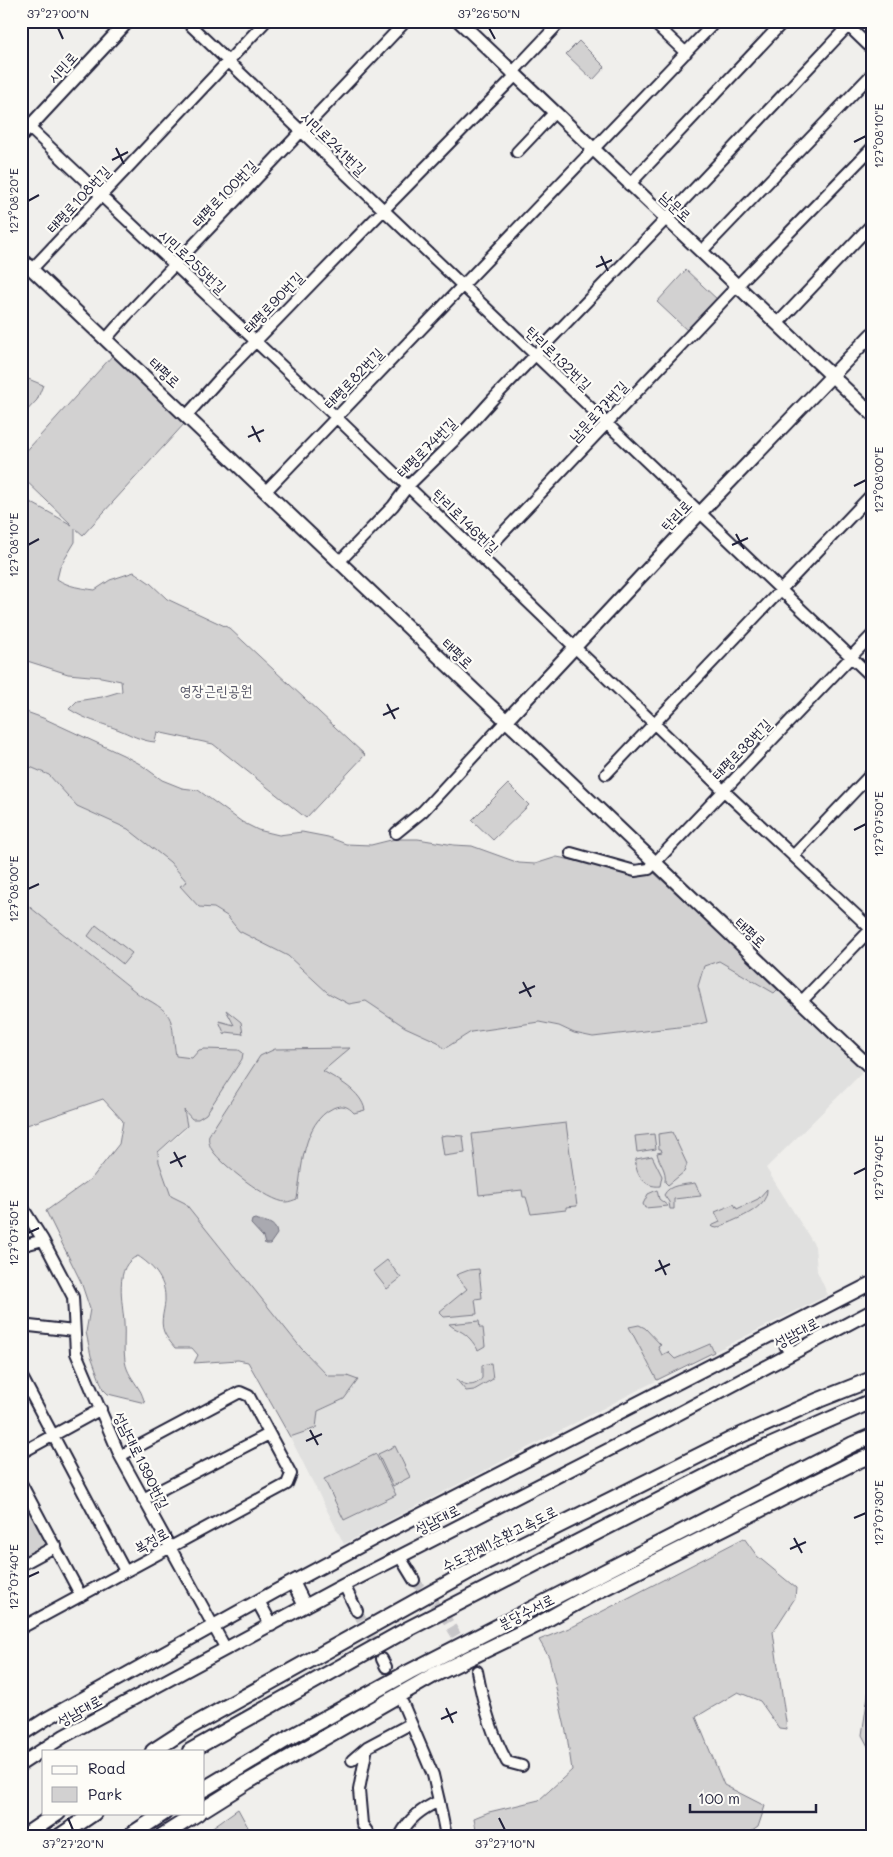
<svg xmlns="http://www.w3.org/2000/svg" width="893" height="1857" font-family="Mali,'Poor Story',sans-serif">
	<rect width="100%" height="100%" fill="#f0efec"/>
	<filter id="ink" filterUnits="userSpaceOnUse"><feTurbulence type="fractalNoise" baseFrequency=".02" numOctaves="2"/><feDisplacementMap in="SourceGraphic" scale="10" xChannelSelector="R" yChannelSelector="G"/><feConvolveMatrix kernelMatrix="1 2 1 2 8 2 1 2 1" color-interpolation-filters="sRGB"/></filter>
	<g filter="url(#ink)">
		<!-- built -->
		<path fill="#e0e0df" d="M21,763L49,775L77,806L128,829L152,846L170,862L187,882L180,886L199,907L213,908L227,916L239,931L288,956L328,993L349,1004L366,1001L405,1027L438,1042L444,1049L471,1032L539,1022L559,1026L574,1033L593,1037L696,1025L707,1022L698,986L704,966L719,961L774,993L779,988L859,1066L861,1074L766,1168L815,1246L817,1271L828,1295L640,1389L344,1544L290,1437L316,1428L317,1411L344,1399L347,1376H328L301,1348L185,1203L171,1196L159,1162L158,1152L182,1133L187,1126L171,1020L167,1012L158,1005L141,996L21,900Z"/>
		<!-- green -->
		<path fill="#d2d1d1" stroke="#7a7a86" d="M579,41L605,67L593,80L566,54Z
			M686,270L719,301L690,333L657,302Z
			M113,355L185,423L83,535L75,528V542L60,567L57,579C69,587 81,588 95,590L110,580L134,572L150,583L167,599L229,628L365,755L306,818L213,744L157,732L155,742C141,741 130,734 117,729C98,722 86,720 69,709L77,701L102,697L122,691L121,681L101,677L68,674L21,659V497L72,525L21,476V457Z
			M21,376L43,385L37,400L21,417Z
			M21,710L43,718L123,755L140,764L162,780L182,788L198,790L242,822L258,830L279,835L302,832L328,837L346,844L371,845L395,839H418L454,845L472,846L519,863L535,864L557,857L592,864L630,876L654,873L779,988L774,993L719,961L704,966L698,986L707,1022L696,1025L593,1037L574,1033L559,1026L539,1022L471,1032L444,1049L438,1042L405,1027L366,1001L349,1004L328,993L288,956L239,931L227,916L214,908L199,907L180,886L187,882L170,862L128,829L77,806L49,775L21,763Z
			M508,784L529,805L493,840L472,820Z
			M21,900L141,996C178,1015 170,1019 176,1056L192,1058L199,1050L204,1049L239,1050L243,1053L242,1059L206,1114L198,1119H192L184,1110L187,1126L158,1152L159,1162L171,1196L185,1203L301,1348L328,1376H347L358,1380L344,1399L318,1411L316,1428L290,1437L248,1362L238,1360L194,1363L198,1355L192,1348H175C171,1343 166,1337 164,1332C159,1320 166,1308 165,1297C165,1279 152,1265 138,1256C113,1265 123,1303 124,1323C125,1335 123,1349 125,1361C127,1373 133,1379 139,1389C142,1393 143,1398 145,1403L108,1394L103,1389L91,1356L86,1332L90,1309L81,1282L46,1211L92,1178L119,1144L123,1121L103,1099L21,1127V1024L24,1014L21,1012Z
			M96,925L132,953L123,964L88,936Z
			M226,1010L241,1022L243,1034L226,1032L225,1035L219,1021L234,1025Z
			M350,1048L323,1071C338,1080 361,1091 365,1110L354,1113C348,1106 342,1104 333,1108C302,1123 302,1170 297,1199C294,1200 289,1202 286,1202C269,1202 221,1164 212,1150C209,1145 208,1140 209,1135L260,1056L275,1049Z
			M566,1123L577,1206L566,1207V1210L531,1214L526,1197H523L522,1190L479,1195L472,1134Z
			M672,1132L687,1164L684,1172L668,1185L665,1182C667,1169 659,1164 657,1153L662,1152L661,1149H659L658,1134Z
			M654,1134L656,1149L637,1152L635,1136Z
			M447,1135L463,1136L465,1153L444,1156L441,1136Z
			M652,1156L662,1176L660,1186C645,1188 634,1174 636,1159Z
			M695,1183L701,1196L674,1199V1209H670L669,1202L664,1195C669,1184 684,1185 695,1183Z
			M767,1189C768,1210 733,1220 717,1228L712,1227L711,1226L720,1222L715,1212L734,1204L737,1209L758,1199Z
			M657,1190L659,1199L668,1206L645,1208L643,1204L648,1194Z
			M387,1260L401,1278L387,1289L373,1271Z
			M479,1269L482,1298L475,1299L477,1314L444,1317L439,1312L467,1289L456,1275L469,1270Z
			M479,1321L480,1328H483L485,1346L478,1350C473,1342 468,1335 460,1331C455,1328 453,1328 449,1324Z
			M639,1325L645,1328L661,1345L658,1347L662,1355L668,1352L675,1359L710,1344L714,1352L657,1380L629,1327Z
			M491,1363L493,1379L474,1390L466,1391L456,1379C464,1386 475,1388 482,1378V1365Z
			M395,1446L410,1477L393,1486L378,1454Z
			M376,1454L396,1495L344,1520L324,1479Z
			M21,1488L50,1543L21,1558Z
			M744,1538L757,1556L796,1588L795,1598L773,1632L787,1729L779,1728L760,1701L738,1692L696,1717L724,1785L765,1806L758,1827L745,1836H477L474,1818L489,1812L539,1800L572,1770L567,1736L549,1657L539,1640L574,1626Z
			M869,1638H872V1754L862,1735L869,1688Z
			M238,1809L249,1829L248,1836H200Z"/>
		<!-- water -->
		<path fill="#a9a9b0" stroke="#737381" d="M255,1219C265,1222 276,1222 277,1234L270,1244H265L263,1237L251,1224L252,1220Z"/>
		<g fill="none" stroke-linecap="round" stroke-linejoin="round">
			<!-- minor-tunnel -->
			<path stroke="#c7c6c9" stroke-width="10" stroke-dasharray="10 5" stroke-linecap="butt" d="M414,1580L446,1618L477,1671
				M357,1611L382,1659"/>
			<!-- minor casing -->
			<g stroke="#22223b" stroke-width="14">
				<path id="minor" d="M186,21L872,677
					M652,21L686,53
					M843,21L872,49
					M512,73L561,21
					M21,120L336,417L723,790L872,930
					M517,152L554,113
					M629,185L784,21
					M701,252L872,74
					M32,269L266,21
					M777,324L872,224
					M106,339L126,316L406,21
					M187,415L223,375L318,277L515,76
					M266,491L716,21
					M481,556L737,286L872,148
					M340,561L393,506L408,486L466,429L493,399L666,219L848,26
					M606,774L872,494
					M396,833L423,811L506,721
					M571,853L635,871L649,869L872,635
					M793,856L872,773
					M801,1002L872,928
					M21,1205L43,1240L73,1297L76,1353L120,1456L226,1649
					M21,1246L43,1240
					M21,1325L74,1331
					M21,1375L125,1571
					M21,1453L101,1409
					M21,1483L81,1596
					M143,1499L269,1434
					M400,1557L414,1580
					M21,1565L56,1546
					M344,1585L357,1611
					M21,1628L287,1484L291,1474L249,1396L240,1392L120,1456
					M382,1659L386,1667
					M477,1671C483,1704 491,1733 507,1762L522,1766
					M367,1747L359,1790L362,1824L370,1836
					M352,1760L367,1747L410,1724
					M439,1801L446,1836
					M400,1836C409,1818 422,1809 439,1801L433,1775L403,1704"/>
			</g>
			<!-- major casing -->
			<g stroke="#22223b" stroke-width="16">
				<path id="major" d="M459,21L872,414
					M21,136L128,21
					M21,259L872,1069
					M506,721L700,513L872,334
					M779,1331L791,1354
					M293,1582L305,1606
					M258,1601L271,1625
					M21,1735L46,1719L276,1591L377,1537L872,1283
					M21,1764L64,1736L344,1585L659,1424L872,1311"/>
			</g>
			<!-- highway casing -->
			<g stroke="#22223b" stroke-width="18">
				<path id="highway" d="M153,1751L190,1727L488,1561L730,1440L819,1400L872,1379
					M190,1751L406,1630L740,1459L872,1401
					M204,1789L289,1738L409,1672L853,1444L872,1436
					M204,1809L247,1782L434,1675L537,1625L594,1593L855,1462L872,1455
					M24,1836L58,1813
					M60,1836L94,1813
					M129,1836L164,1813
					M162,1836L198,1813"/>
			</g>
			<!-- minor -->
			<use href="#minor" stroke="#fdfcf7" stroke-width="10"/>
			<!-- major -->
			<use href="#major" stroke="#fdfcf7" stroke-width="12"/>
			<!-- highway -->
			<use href="#highway" stroke="#fdfcf7" stroke-width="14"/>
		</g>
	</g>
	<!-- ticks -->
	<path fill="none" stroke="#22223b" stroke-width="2" d="M58,28L63,39M489,28L495,39M854,142L866,136M116,148L124,164M112,160L128,152M28,201L39,195M601,256L608,271M596,267L612,260M252,426L260,442M248,437L264,430M854,486L866,480M736,534L744,549M28,545L39,539M732,545L748,538M387,704L395,719M383,715L399,708M854,830L866,824M28,889L39,884M523,982L531,997M519,993L535,986M174,1152L182,1167M170,1163L186,1156M854,1174L866,1168M28,1233L39,1228M659,1260L666,1275M655,1271L670,1264M310,1430L318,1445M306,1441L322,1434M854,1518L866,1513M794,1538L802,1553M790,1549L806,1542M28,1577L39,1572M446,1708L453,1723M441,1719L457,1712M68,1818L73,1830M499,1818L505,1830"/>
	<g text-anchor="middle" dominant-baseline="central" stroke-width="4.5" stroke-linejoin="round" paint-order="stroke">
		<!-- street labels -->
		<g font-size="15" fill="#22223b" stroke="#fdfcf7">
			<text transform="translate(62 67) rotate(-48)">시민로</text>
			<text transform="translate(334 143) rotate(44)">시민로241번길</text>
			<text transform="translate(224 193) rotate(-46)">태평로100번길</text>
			<text transform="translate(78 199) rotate(-47)">태평로108번길</text>
			<text transform="translate(676 206) rotate(43)">남문로</text>
			<text transform="translate(193 261) rotate(43)">시민로255번길</text>
			<text transform="translate(273 302) rotate(-46)">태평로90번길</text>
			<text transform="translate(559 358) rotate(44)">탄리로132번길</text>
			<text transform="translate(165 372) rotate(43)">태평로</text>
			<text transform="translate(353 378) rotate(-46)">태평로82번길</text>
			<text transform="translate(598 411) rotate(-47)">남문로77번길</text>
			<text transform="translate(426 447) rotate(-45)">태평로74번길</text>
			<text transform="translate(676 515) rotate(-47)">탄리로</text>
			<text transform="translate(466 521) rotate(44)">탄리로146번길</text>
			<text transform="translate(458 653) rotate(44)">태평로</text>
			<text transform="translate(741 749) rotate(-46)">태평로38번길</text>
			<text transform="translate(751 932) rotate(43)">태평로</text>
			<text transform="translate(796 1332) rotate(-28)">성남대로</text>
			<text transform="translate(142 1460) rotate(64)">성남대로1390번길</text>
			<text transform="translate(437 1519) rotate(-27)">성남대로</text>
			<text transform="translate(499 1538) rotate(-27)">수도권제1순환고속도로</text>
			<text transform="translate(151 1540) rotate(-29)">복정로</text>
			<text transform="translate(526 1611) rotate(-27)">분당수서로</text>
			<text transform="translate(79 1710) rotate(-29)">성남대로</text>
		</g>
		<!-- park labels -->
		<g font-size="15" fill="#575768" stroke="#fdfcf7">
			<text x="216" y="690">영장근린공원</text>
		</g>
	</g>
	<!-- margin -->
	<rect width="893" height="1857" fill="none" stroke="#fdfcf7" stroke-width="55"/>
	<!-- legend -->
	<rect x="42" y="1750" width="162" height="65" fill="#fdfcf7" stroke="#a5a5ac"/>
	<rect x="52" y="1766" width="25" height="8" fill="#fdfcf7" stroke="#a5a5ac"/>
	<text x="88" y="1774" font-size="15" fill="#22223b">Road</text>
	<rect x="52" y="1787" width="25" height="15" fill="#d2d1d1" stroke="#a5a5ac"/>
	<text x="88" y="1800" font-size="15" fill="#22223b">Park</text>
	<!-- scale -->
	<path d="M690 1804v8h126v-8" fill="none" stroke="#22223b" stroke-width="2.5"/>
	<text x="698" y="1804" font-size="15" fill="#22223b" stroke="#fdfcf7" stroke-width="4" paint-order="stroke">100 m</text>
	<rect x="28" y="28" width="838" height="1802" fill="none" stroke="#22223b" stroke-width="2"/>
	<g font-size="12" text-anchor="middle" fill="#22223b">
		<text x="58" y="18">37°27'00"N</text>
		<text x="489" y="18">37°26'50"N</text>
		<text transform="translate(879 136) rotate(-90)" y="4">127°08'10"E</text>
		<text transform="translate(14 201) rotate(-90)" y="4">127°08'20"E</text>
		<text transform="translate(879 480) rotate(-90)" y="4">127°08'00"E</text>
		<text transform="translate(14 545) rotate(-90)" y="4">127°08'10"E</text>
		<text transform="translate(879 824) rotate(-90)" y="4">127°07'50"E</text>
		<text transform="translate(14 889) rotate(-90)" y="4">127°08'00"E</text>
		<text transform="translate(879 1168) rotate(-90)" y="4">127°07'40"E</text>
		<text transform="translate(14 1233) rotate(-90)" y="4">127°07'50"E</text>
		<text transform="translate(879 1513) rotate(-90)" y="4">127°07'30"E</text>
		<text transform="translate(14 1577) rotate(-90)" y="4">127°07'40"E</text>
		<text x="73" y="1848">37°27'20"N</text>
		<text x="505" y="1848">37°27'10"N</text>
	</g>
</svg>
